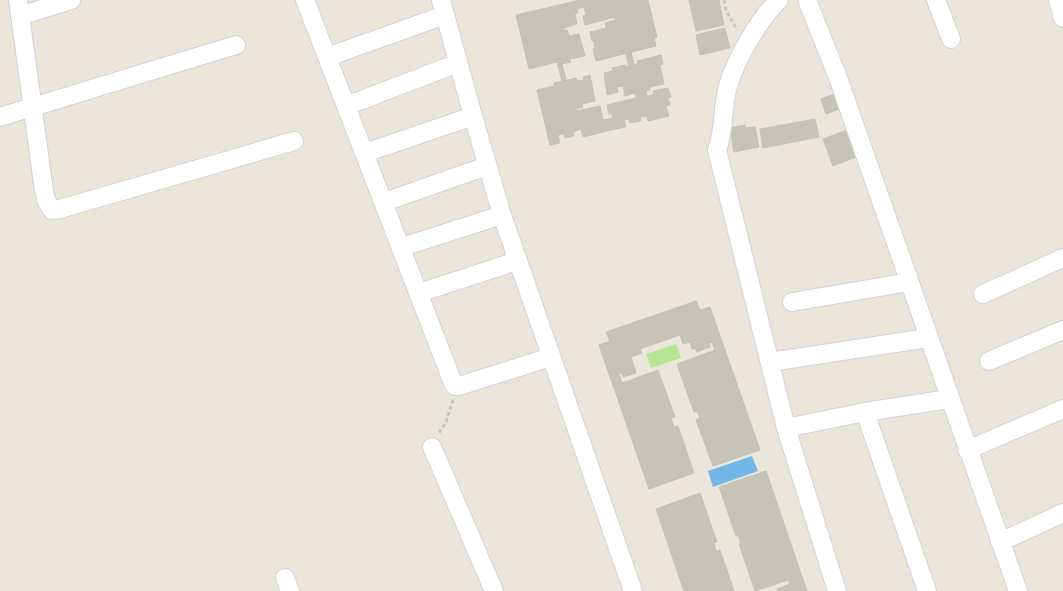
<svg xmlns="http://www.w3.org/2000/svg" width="1063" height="591" font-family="Signika,sans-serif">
	<rect width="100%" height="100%" fill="#eae6da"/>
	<!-- pitch -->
	<path fill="#b6e694" d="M676,344L681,358L651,368L646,354Z"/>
	<!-- water -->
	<path fill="#71b5e9" d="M752,456L758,471L713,487L708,471Z"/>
	<!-- building -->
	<path fill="#c5c4b9" stroke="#c5c2b4" d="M579,0H648L657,37L654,38L656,46L596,61L593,49L595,48L594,41H592L590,32L606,28L605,23L615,20V17L585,25L583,16L586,15L584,7L577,9L578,13L575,14L572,2Z
		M689,0H719L724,25L696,31Z
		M572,2L577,24L564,28V30H567L569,36L579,34L585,56L570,59L571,62L562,64L566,80L562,81L557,62L529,69L516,15Z
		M725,28L730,48L700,55L696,35Z
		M631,52L634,65L638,63L637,61L661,55L663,64L660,65L664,84L650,87V90L646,91L647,96L654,95L653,91L668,88L671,97H668L670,105L666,106L669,116L648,121L647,116L640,117L641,121L630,123L629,119L624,120L626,127L615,129L612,114H609L607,105L636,98L635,93L625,96L623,86L617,87L618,92L607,95L604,73L613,71L612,68L626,65V67H629L626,54Z
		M590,75L595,101L582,104L583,107L576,109V111L600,106L603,120L613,118L615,129L583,137L581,129L573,132L574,136L565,138L564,134L558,135L560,143L550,145L537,90L554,86V83L576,78L577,81L584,80L583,77Z
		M840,92L845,107L826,114L821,99Z
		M815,119L819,137L763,148L760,129Z
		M745,125V128L755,127L759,147L734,152L730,128Z
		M847,130L856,157L833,166L823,139Z
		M696,301L700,310L710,307L760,450L713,466L696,420L700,418L697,411L694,412L677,364L715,350L712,342L709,343L710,347L697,352L695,348L692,349L690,342L683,344L680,335L640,349L642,353L631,357L636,373L623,377L622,373L619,374L622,383L658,370L675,417L671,418L674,427L678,426L694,473L649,489L599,345L610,341L606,332Z
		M766,471L807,591H777V589L790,584L788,580L755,591L739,544L741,543L738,535L736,536L719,487Z
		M700,493L717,542L714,543L716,551L720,550L734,591H684L656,509Z"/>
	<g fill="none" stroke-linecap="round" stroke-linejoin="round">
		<!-- minor casing -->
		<g stroke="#d0d0e1" stroke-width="20">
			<path id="minor" d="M18,0L44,191L47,202L52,210L60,209L294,141
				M305,0L453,383L455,386H459L551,357
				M441,0L473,116L502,215L633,591
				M779,0C759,19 736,59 728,86C722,107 725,129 717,150L786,428L837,591
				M807,0L837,75L1018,591
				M936,0L951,39
				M1058,0L1063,18
				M20,16L71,0
				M327,57L445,15
				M346,106L458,63
				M0,117L236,45
				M365,153L473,116
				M384,202L487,166
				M402,247L502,215
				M419,293L517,261
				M983,294L1063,258
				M792,302L909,282
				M989,361L1063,330
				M770,362L928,338
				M865,412L927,591
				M786,428L865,412L949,399
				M432,447L494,591
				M967,450L1063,409
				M1000,542L1063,513
				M285,578L290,591"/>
		</g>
		<!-- path -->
		<path stroke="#c7c7c7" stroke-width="3" stroke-dasharray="4 2.5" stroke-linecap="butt" d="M724,0L726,10L737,30
			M439,433L446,422L453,400"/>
		<!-- minor -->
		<use href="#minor" stroke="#fff" stroke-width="18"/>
	</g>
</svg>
